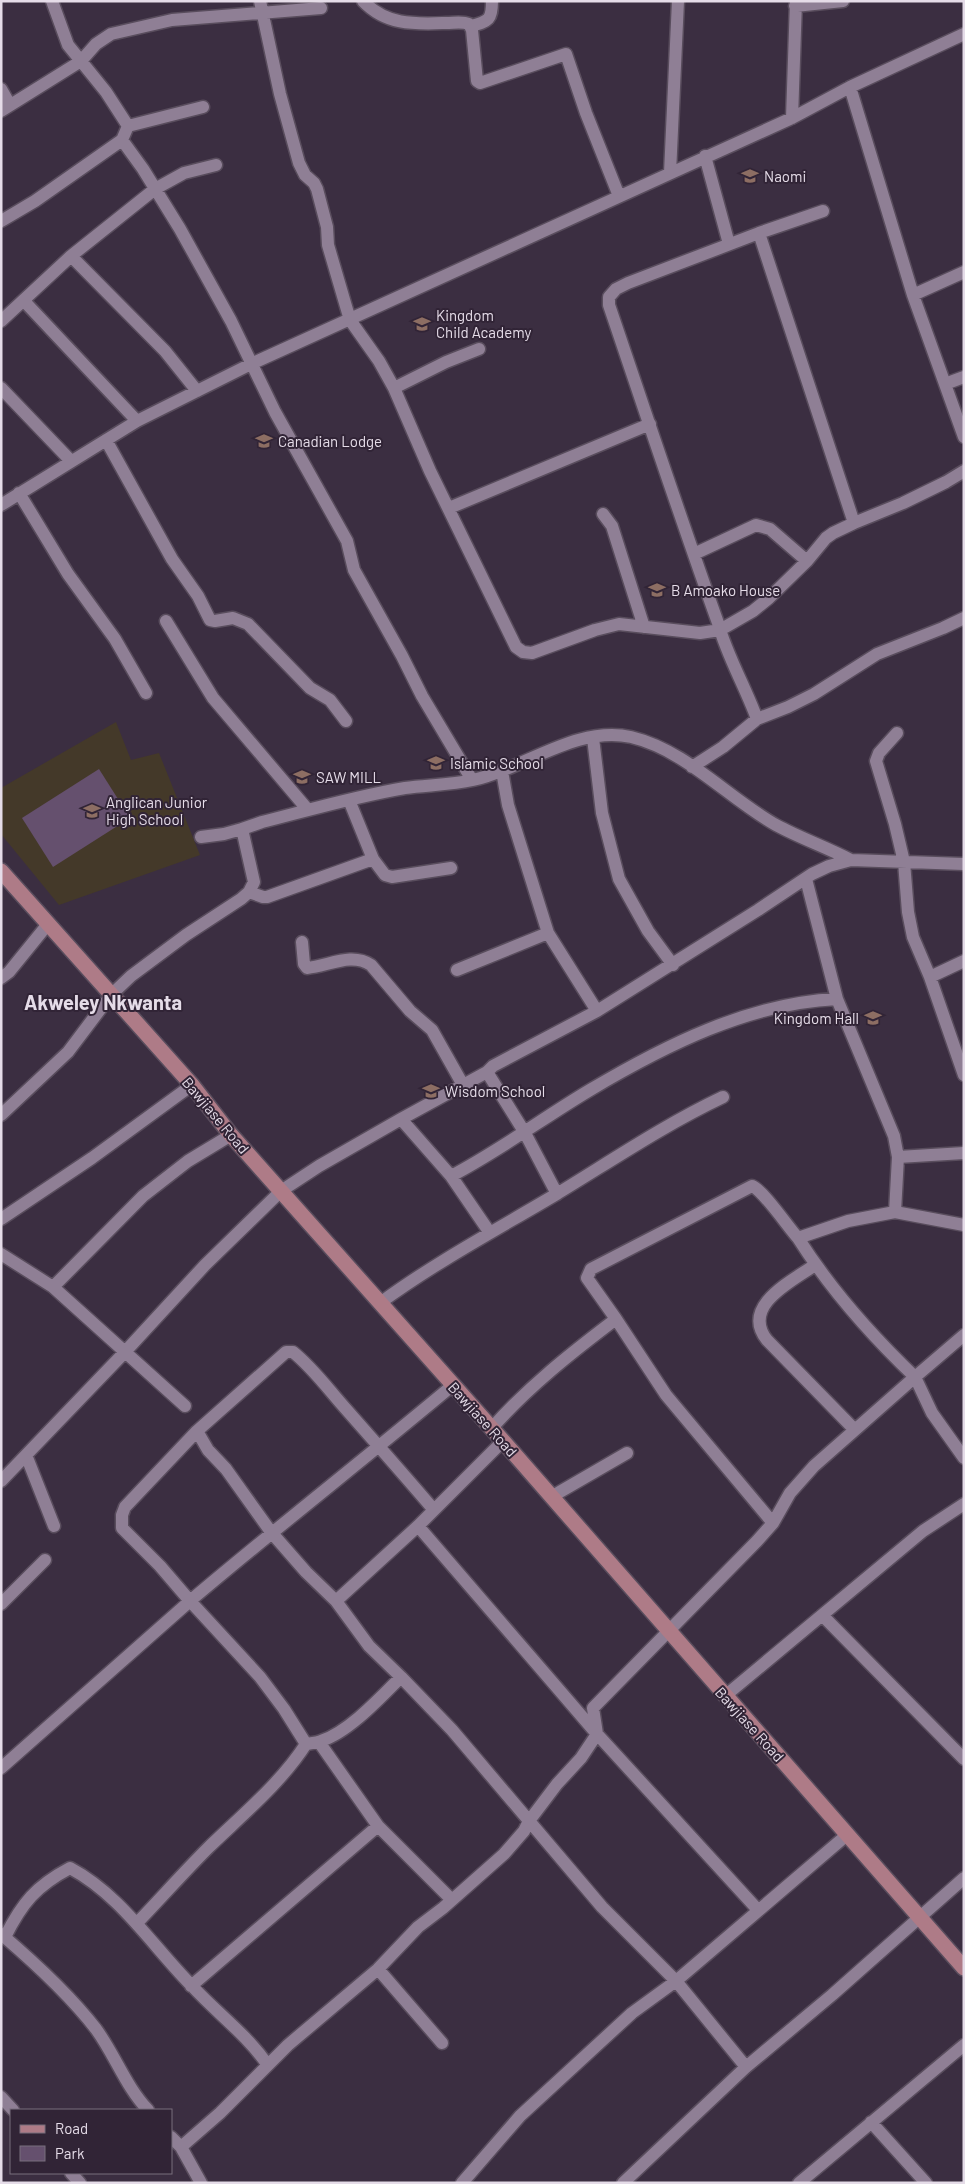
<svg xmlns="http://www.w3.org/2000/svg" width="965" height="2184" font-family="Barlow,sans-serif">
	<rect width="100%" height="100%" fill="#3b2e41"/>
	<!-- education -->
	<path fill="#443929" d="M116,722L131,760L159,753L200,855L59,905L1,834V788Z"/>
	<!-- green -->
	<path fill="#65506e" d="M99,769L130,818L53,867L22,818Z"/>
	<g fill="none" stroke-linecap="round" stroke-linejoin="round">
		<!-- minor casing -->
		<g stroke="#594d5d" stroke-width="15">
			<path id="minor" d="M52,1L68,45L106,92L128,126L122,140L143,169L180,229L231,321L275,412L347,541L354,570L402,656L422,696L472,780
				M260,1L280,94L299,163L305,175L314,183L317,189L327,227L328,245L350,320L379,361L394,388L430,471L516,647L523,652L532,653L595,630L619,624L700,633L720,630L753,611L769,598L807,561L826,538L833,533L854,523L759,233L628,283L616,289L609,297V305C645,411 680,517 718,623C727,656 745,686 757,719
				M363,1C387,26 415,24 446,23C454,23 462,21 469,24L472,30L477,81L480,83L566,54L586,113L619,196
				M795,6L843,1
				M471,26C489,21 492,20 492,1
				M850,87L913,295L964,437
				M1,89L10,105
				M1,111L81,61L96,44L111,34L172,20L321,8
				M792,118L796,1
				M128,126L203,107
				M705,156L729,244
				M670,173L678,1
				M1,221L35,201L122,140
				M759,233L823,211
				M71,256L165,351L197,391
				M913,295L964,272
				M24,301L137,421
				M1,321L71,256L155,189L184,173L216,165
				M945,384L964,377
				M1,388L71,461
				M394,388L446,362L479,349
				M106,440L172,559L198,596L210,620L215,621L233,618L248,624L310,688L330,700L346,721
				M19,493L68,574L115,639L146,693
				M1,505L137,421L251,364L792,118L850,87L964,34
				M449,508L650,424
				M603,514L612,526L644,627
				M854,523L903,503L946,482L964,471
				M694,554L756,525L770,529L807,561
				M166,621L213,698L308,810
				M897,733L879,753L876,761L895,824L904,862L908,912L913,937L930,977L964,1075
				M593,738L602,813L619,879L648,931L673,965
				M692,767L723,747L757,719L788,707L814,694L877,654L943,628L964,618
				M502,771L508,805L548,933L597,1011
				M349,800L373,859L385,875L392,877L451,868
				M201,837L224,834L242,829
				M249,892L263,897H267L373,859
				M302,942L304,964L307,968C329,966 351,952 371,965L410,1011L432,1030L463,1085
				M457,970L548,933
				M930,977L964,961
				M1,978L9,972L48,924
				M487,1072L525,1133L557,1194
				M1,1115L68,1052L111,995L131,976L186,935L241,899L249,892L254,882L242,829L262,822C309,810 357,796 405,788C427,785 451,785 473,780C524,769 576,725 631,737C686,750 728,798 776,825C800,838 826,847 851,860
				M401,1119L451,1176C499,1151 543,1118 590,1090C664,1046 749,1003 837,999L806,879
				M898,1157L964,1153
				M451,1176L490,1233
				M895,1212L964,1225
				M1,1219L92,1158L192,1085
				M798,1238C831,1290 871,1335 915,1377L964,1335
				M1,1254L53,1287L185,1406
				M815,1265C792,1281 740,1306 767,1340L854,1429
				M53,1287L143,1196L188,1161L231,1135
				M380,1303C436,1262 496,1230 555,1195C611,1161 664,1125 723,1097
				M616,1319L666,1395L773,1523
				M491,1429C528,1387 571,1353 616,1319L587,1278L591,1269L752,1186C763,1190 788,1227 798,1238L848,1221L895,1212L898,1157L894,1136L837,999
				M197,1431L208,1450L226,1469L271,1532L306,1572L336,1601L418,1526L503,1441
				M26,1455L54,1526
				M1,1481L124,1353L205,1265L281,1191L319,1166L401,1119L487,1072L493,1066L597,1011L758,910L812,874L829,866L851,860L964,864
				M551,1497L627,1453
				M434,1510C405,1476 375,1442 345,1408C328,1389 313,1368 293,1352H286L197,1431L125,1507L122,1515V1528L160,1566L190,1601C276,1528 366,1458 453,1385
				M418,1526L597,1734L758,1910
				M1,1604L45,1560
				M822,1615L964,1759
				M401,1677L452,1730L602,1907L676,1981L746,2067
				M725,1696L923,1531L964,1504
				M319,1742L378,1826L452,1900
				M306,1744C311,1743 316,1743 321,1741C349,1732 381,1697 401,1677L369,1646L336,1601
				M1,1768L190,1601L260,1677L284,1709L306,1744C281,1783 241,1816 208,1848C184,1872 161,1898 137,1923
				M1,1934C35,1963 69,1994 96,2029C115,2055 126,2087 148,2110
				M5,1937C22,1903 36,1886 70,1868C121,1895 153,1947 193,1987C217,2013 247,2035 267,2064
				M378,1969L442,2043
				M191,1986L378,1826
				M1,2097L13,2110
				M871,2122L926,2183
				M171,2137L181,2147L220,2113L288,2045L378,1969L418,1927L443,1908L504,1854L524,1831L529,1821L557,1784L581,1758L597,1734L593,1708L757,1541L773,1523L790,1493L814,1466L915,1377L932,1413L964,1458
				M181,2147L201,2183
				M71,2173L80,2183
				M462,2183L520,2116L632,2013L676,1981L848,1834
				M623,2183L746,2067L832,1995L964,1878
				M799,2183L964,2045"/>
		</g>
		<!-- major casing -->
		<g stroke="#594d5d" stroke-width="18">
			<path id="major" d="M1,871L192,1085L231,1135L503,1441L964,1968"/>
		</g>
		<!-- minor -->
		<use href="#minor" stroke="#8f7f95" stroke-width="12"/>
		<!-- major -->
		<use href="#major" stroke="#ae7b87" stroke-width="15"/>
	</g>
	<!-- icons -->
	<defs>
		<g id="school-bare" transform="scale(1.35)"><path d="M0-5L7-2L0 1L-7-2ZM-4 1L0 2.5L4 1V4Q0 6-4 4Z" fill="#8d6e63" stroke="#312436" stroke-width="2.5" paint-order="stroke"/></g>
	</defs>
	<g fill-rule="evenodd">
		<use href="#school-bare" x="750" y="176"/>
		<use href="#school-bare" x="422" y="324"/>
		<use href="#school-bare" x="264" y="441"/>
		<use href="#school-bare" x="657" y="590"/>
		<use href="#school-bare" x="436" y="763"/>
		<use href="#school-bare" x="302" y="777"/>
		<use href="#school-bare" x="92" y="811"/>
		<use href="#school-bare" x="873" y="1018"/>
		<use href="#school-bare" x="431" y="1091"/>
	</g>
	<g text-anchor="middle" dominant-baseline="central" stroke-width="4" stroke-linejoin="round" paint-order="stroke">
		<!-- poi labels -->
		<g font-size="15" fill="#e5dce8" stroke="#312436" text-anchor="start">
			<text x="764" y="176">Naomi</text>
			<text x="436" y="315">Kingdom<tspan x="436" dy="17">Child Academy</tspan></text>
			<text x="278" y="441">Canadian Lodge</text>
			<text x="671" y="590">B Amoako House</text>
			<text x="450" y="763">Islamic School</text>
			<text x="316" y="777">SAW MILL</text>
			<text x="106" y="802">Anglican Junior<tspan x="106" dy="17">High School</tspan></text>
			<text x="859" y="1018" text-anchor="end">Kingdom Hall</text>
			<text x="445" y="1091">Wisdom School</text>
		</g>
		<!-- street labels -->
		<g font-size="15" fill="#e5dce8" stroke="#312436">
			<text transform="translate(216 1115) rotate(50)">Bawjiase Road</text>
			<text transform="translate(483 1419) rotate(48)">Bawjiase Road</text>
			<text transform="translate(750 1724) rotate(48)">Bawjiase Road</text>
		</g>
		<!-- district labels -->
		<g font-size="20" font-weight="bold" fill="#e5dce8" stroke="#312436">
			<text x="103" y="1002">Akweley Nkwanta</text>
		</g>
	</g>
	<!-- border -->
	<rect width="965" height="2184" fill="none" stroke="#e5dce8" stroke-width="5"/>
	<!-- legend -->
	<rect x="10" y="2109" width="162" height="65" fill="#312436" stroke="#796e7d"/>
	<rect x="20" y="2125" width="25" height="8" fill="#ae7b87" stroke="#796e7d"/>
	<text x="55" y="2134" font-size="15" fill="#e5dce8">Road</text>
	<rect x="20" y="2146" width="25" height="15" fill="#65506e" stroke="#796e7d"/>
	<text x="55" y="2159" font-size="15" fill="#e5dce8">Park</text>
</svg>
